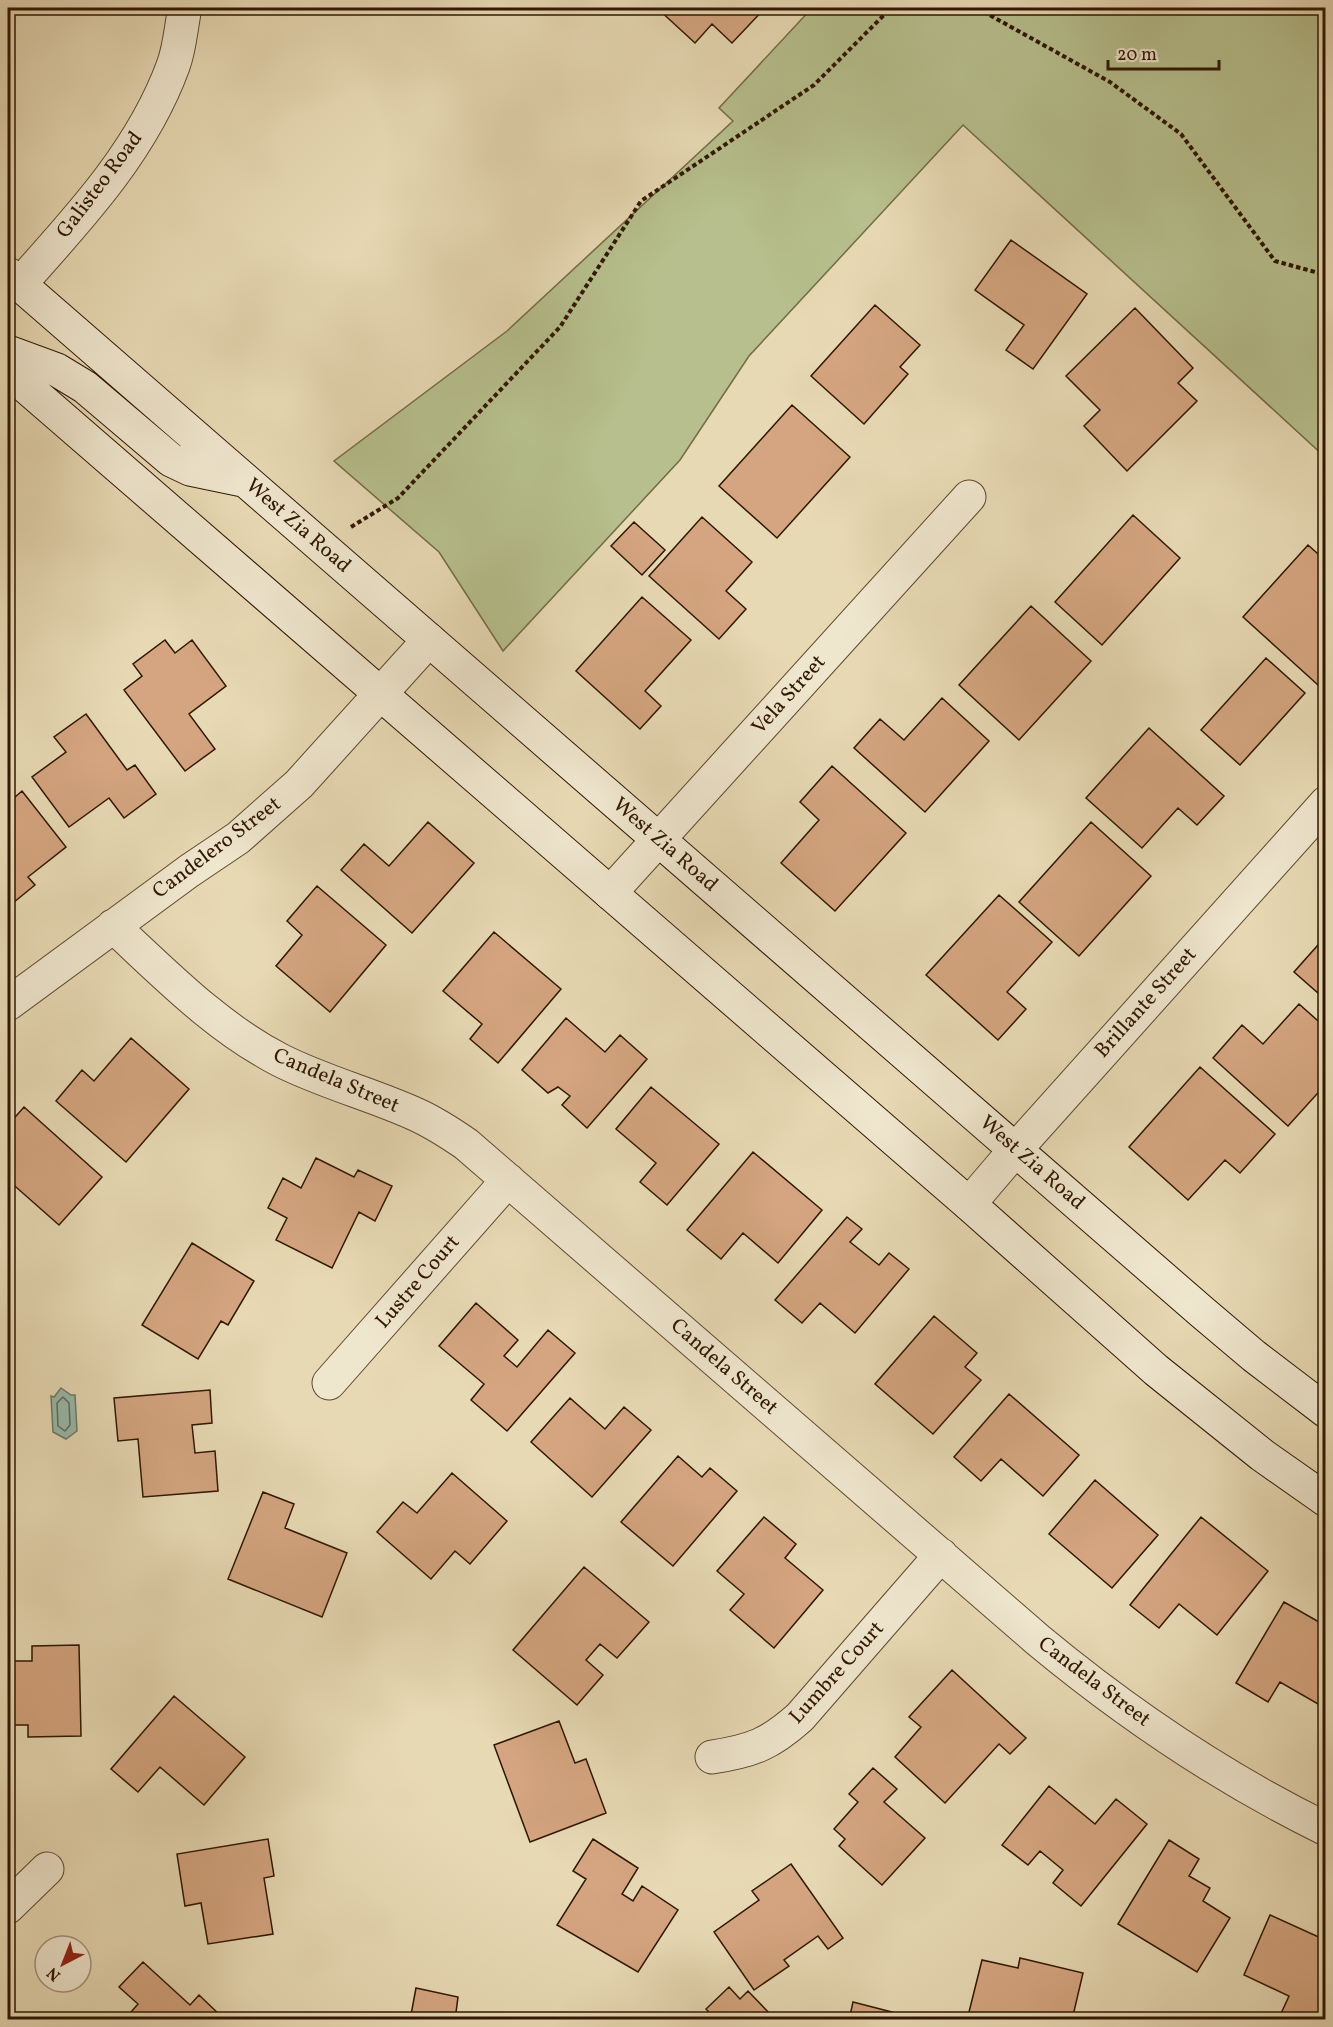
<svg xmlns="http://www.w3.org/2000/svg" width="1333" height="2027" font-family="Vollkorn,serif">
	<rect width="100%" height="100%" fill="#e7d9b4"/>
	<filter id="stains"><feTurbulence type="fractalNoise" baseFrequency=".00333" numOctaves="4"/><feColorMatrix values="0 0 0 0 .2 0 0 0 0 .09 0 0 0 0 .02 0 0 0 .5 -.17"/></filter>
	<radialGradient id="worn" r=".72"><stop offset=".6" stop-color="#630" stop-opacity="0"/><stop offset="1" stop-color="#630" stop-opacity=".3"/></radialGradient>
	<!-- green -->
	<path fill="#b6bf8d" stroke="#736b46" stroke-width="1.5" d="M812,8H1325V457L963,125L749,356L680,460L503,651L439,552L334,461L507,331L733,121L719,108Z"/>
	<!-- water -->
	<path fill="#97baab" stroke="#6e7967" stroke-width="1.5" d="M61,1388L71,1395H75L77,1431L66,1439L53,1432L51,1396L54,1397Z"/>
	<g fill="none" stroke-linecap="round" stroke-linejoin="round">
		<!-- shore -->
		<path stroke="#646856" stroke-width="1.5" d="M63,1397L69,1403L70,1425L65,1431L58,1426L57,1403Z"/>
	</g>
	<!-- building -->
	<path fill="#d4a580" stroke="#301700" stroke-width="1.5" d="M657,8H765L732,43L712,24L695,43Z
		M1011,240L1087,294L1033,369L1006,350L1024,325L975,290Z
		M875,305L920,345L900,367L908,374L864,424L811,376Z
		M1135,308L1193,368L1178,383L1197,401L1127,471L1084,426L1100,410L1066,376Z
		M792,405L850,457L777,538L719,486Z
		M1133,515L1180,558L1102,645L1055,602Z
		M702,517L752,562L726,591L746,609L719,639L649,576Z
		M634,522L665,550L642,575L611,546Z
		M1308,545L1326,561V676L1318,685L1243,617Z
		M642,597L691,640L645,691L661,706L640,729L576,671Z
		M1031,606L1091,661L1019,740L959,685Z
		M165,640L175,653L192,640L226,686L189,714L215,749L185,771L124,690L142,676L133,664Z
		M1266,658L1305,693L1240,765L1201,730Z
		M942,698L989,741L925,812L854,748L880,719L904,740Z
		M86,714L127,770L135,765L156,794L124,818L109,798L69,827L32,777L66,752L54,737Z
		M1149,728L1224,796L1197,825L1178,808L1142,848L1086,798Z
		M832,766L906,833L835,911L781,863L819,820L800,802Z
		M22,791L66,847L28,877L35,885L8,907V803Z
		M428,822L474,863L412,933L341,870L364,844L389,866Z
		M1091,822L1151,876L1079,956L1019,902Z
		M317,886L386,945L330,1012L276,966L302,935L287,921Z
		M999,895L1052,942L1007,992L1026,1009L998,1040L926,975Z
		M494,932L561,989L498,1063L470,1039L482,1024L443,991Z
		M1326,936V1000L1294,972Z
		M1299,1004L1326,1028V1084L1288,1126L1213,1058L1242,1025L1263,1044Z
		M566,1018L605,1052L620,1035L647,1059L587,1128L562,1105L570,1096L558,1087L548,1093L522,1070Z
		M131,1038L189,1089L126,1162L56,1101L82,1070L94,1081Z
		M1200,1067L1275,1134L1240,1173L1225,1160L1188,1200L1129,1147Z
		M651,1087L719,1144L667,1205L640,1182L656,1163L616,1129Z
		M24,1107L102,1177L59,1225L8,1180V1125Z
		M753,1152L822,1210L778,1263L743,1233L721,1259L687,1230Z
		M316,1158L354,1177L358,1170L392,1186L375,1221L359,1212L332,1268L276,1240L287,1218L268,1208L283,1178L301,1188Z
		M847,1217L862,1229L850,1242L879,1265L889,1253L909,1269L855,1333L820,1303L802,1323L775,1300Z
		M192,1243L254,1281L228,1325L221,1321L198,1359L142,1325Z
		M476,1303L518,1340L504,1356L517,1367L548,1330L575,1353L507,1431L471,1400L484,1384L439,1346Z
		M934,1316L977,1353L965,1367L981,1380L933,1434L875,1384Z
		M210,1390L212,1423L192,1425L195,1453L215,1451L218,1491L143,1497L138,1439L118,1441L114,1398Z
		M1009,1394L1079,1455L1043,1496L1001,1459L981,1481L954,1457Z
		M570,1398L605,1429L624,1407L651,1430L592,1497L531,1442Z
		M678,1456L702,1477L710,1468L737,1491L673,1566L621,1522Z
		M452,1473L507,1521L470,1564L455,1551L431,1579L377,1532L403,1502L417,1513Z
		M1095,1480L1158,1535L1112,1588L1049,1534Z
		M263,1492L294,1504L285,1528L347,1553L322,1617L228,1579Z
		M764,1517L796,1544L785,1558L823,1590L774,1648L730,1610L744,1594L717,1571Z
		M1201,1517L1268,1571L1217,1635L1179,1604L1159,1628L1130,1605Z
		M584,1567L649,1622L617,1658L600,1644L586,1660L603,1675L577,1705L513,1650Z
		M1284,1602L1326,1626V1691L1318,1704L1280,1682L1268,1702L1236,1683Z
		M79,1645L81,1736L28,1737V1725H8V1661H32V1646Z
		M952,1670L1026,1738L1010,1754L999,1744L945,1803L895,1757L921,1727L909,1717Z
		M174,1696L245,1757L204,1805L160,1767L138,1792L111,1769Z
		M559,1721L575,1763L586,1759L606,1813L530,1842L494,1745Z
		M873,1768L897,1789L884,1802L925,1838L882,1885L839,1846L845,1839L834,1829L858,1802L849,1794Z
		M1049,1786L1095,1824L1116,1799L1147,1824L1081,1906L1053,1883L1063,1870L1040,1851L1028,1865L1002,1845Z
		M268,1839L274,1876L264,1878L273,1934L208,1944L201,1903L185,1906L177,1854Z
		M593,1839L638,1868L622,1894L633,1901L642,1886L678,1910L638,1972L557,1925L586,1879L573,1871Z
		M1169,1840L1199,1859L1189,1876L1210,1888L1203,1901L1230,1918L1197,1972L1118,1924Z
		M791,1864L843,1938L828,1949L818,1936L784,1960L789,1966L754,1990L714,1932L759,1900L752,1891Z
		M1270,1915L1323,1939L1326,1934V2020H1278L1289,1996L1244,1975Z
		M1020,1958L1083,1973L1072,2020H967L982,1960L1018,1968Z
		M143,1962L190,2005L199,1995L221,2016L218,2020H124L138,2004L119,1987Z
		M729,1987L740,1999L748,1991L772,2016L769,2020H717L706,2009Z
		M416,1988L458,1997L455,2020H410Z
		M853,2002L923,2020H849Z
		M1128,2013L1144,2020H1125Z"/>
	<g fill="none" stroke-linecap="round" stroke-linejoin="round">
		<!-- minor casing -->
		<g stroke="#5e482d" stroke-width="35">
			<path id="minor" d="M19,285C79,218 142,151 173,66C180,48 181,26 185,8
				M610,893L969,497
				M113,926C165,974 216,1027 280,1060C323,1082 371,1094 415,1114C433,1122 450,1133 466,1144L1038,1640C1126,1713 1222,1778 1326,1829
				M8,1004L189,871L238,838L299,784L429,640
				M969,1204L1016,1149L1326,803
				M329,1383L508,1180
				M712,1757C752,1751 770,1744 800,1717L941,1555
				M8,1907L47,1869"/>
		</g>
		<!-- secondary casing -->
		<g stroke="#301700" stroke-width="35">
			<path id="secondary" d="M8,274L1202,1312L1254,1356L1326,1411
				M8,352L57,370L85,387L171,460L190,469L243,480
				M8,371L969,1204L1156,1370L1262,1455L1326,1500"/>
		</g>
		<!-- path -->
		<path stroke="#301700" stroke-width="4" stroke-dasharray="4.5 3" stroke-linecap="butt" d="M977,8L1110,82L1181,134L1275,261L1326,275
			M351,527L398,498L560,327L641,201L814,85L891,8"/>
		<!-- minor -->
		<use href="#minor" stroke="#efe6ce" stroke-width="33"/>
		<!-- secondary -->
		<use href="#secondary" stroke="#efe6ce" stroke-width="33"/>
	</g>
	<g text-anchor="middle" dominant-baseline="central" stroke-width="5" stroke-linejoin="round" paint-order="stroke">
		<!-- street labels -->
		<g font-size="21" fill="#301700" stroke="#efe6ce">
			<text transform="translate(100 185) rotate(-53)">Galisteo Road</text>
			<text transform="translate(298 526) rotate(41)">West Zia Road</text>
			<text transform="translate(789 695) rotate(-48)">Vela Street</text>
			<text transform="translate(665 845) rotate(41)">West Zia Road</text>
			<text transform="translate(217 848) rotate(-37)">Candelero Street</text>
			<text transform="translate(1146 1003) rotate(-48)">Brillante Street</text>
			<text transform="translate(336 1081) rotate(23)">Candela Street</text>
			<text transform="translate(1032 1163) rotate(41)">West Zia Road</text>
			<text transform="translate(418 1282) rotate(-49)">Lustre Court</text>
			<text transform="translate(724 1367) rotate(41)">Candela Street</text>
			<text transform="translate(837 1673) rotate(-48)">Lumbre Court</text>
			<text transform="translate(1094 1682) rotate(37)">Candela Street</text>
		</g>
	</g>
	<!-- margin -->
	<rect width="1333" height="2027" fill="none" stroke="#e7d9b4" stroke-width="30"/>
	<rect x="9" y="9" width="1315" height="2009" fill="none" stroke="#301700" stroke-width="3"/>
	<rect x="15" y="15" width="1303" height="1997" fill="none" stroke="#301700" stroke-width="1.5"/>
	<!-- north arrow -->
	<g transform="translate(63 1964) rotate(222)"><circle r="28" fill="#efe6ce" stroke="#a3937c" stroke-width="1.5"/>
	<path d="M0-4.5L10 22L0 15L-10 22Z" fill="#8f2418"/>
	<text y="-9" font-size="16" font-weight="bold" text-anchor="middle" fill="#301700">N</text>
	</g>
	<!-- scale -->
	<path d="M1108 60v9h111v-9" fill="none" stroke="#301700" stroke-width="3"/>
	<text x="1117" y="60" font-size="18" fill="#301700" stroke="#efe6ce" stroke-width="4.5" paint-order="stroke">20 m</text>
	<rect width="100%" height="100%" filter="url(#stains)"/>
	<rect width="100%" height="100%" fill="url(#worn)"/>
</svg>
